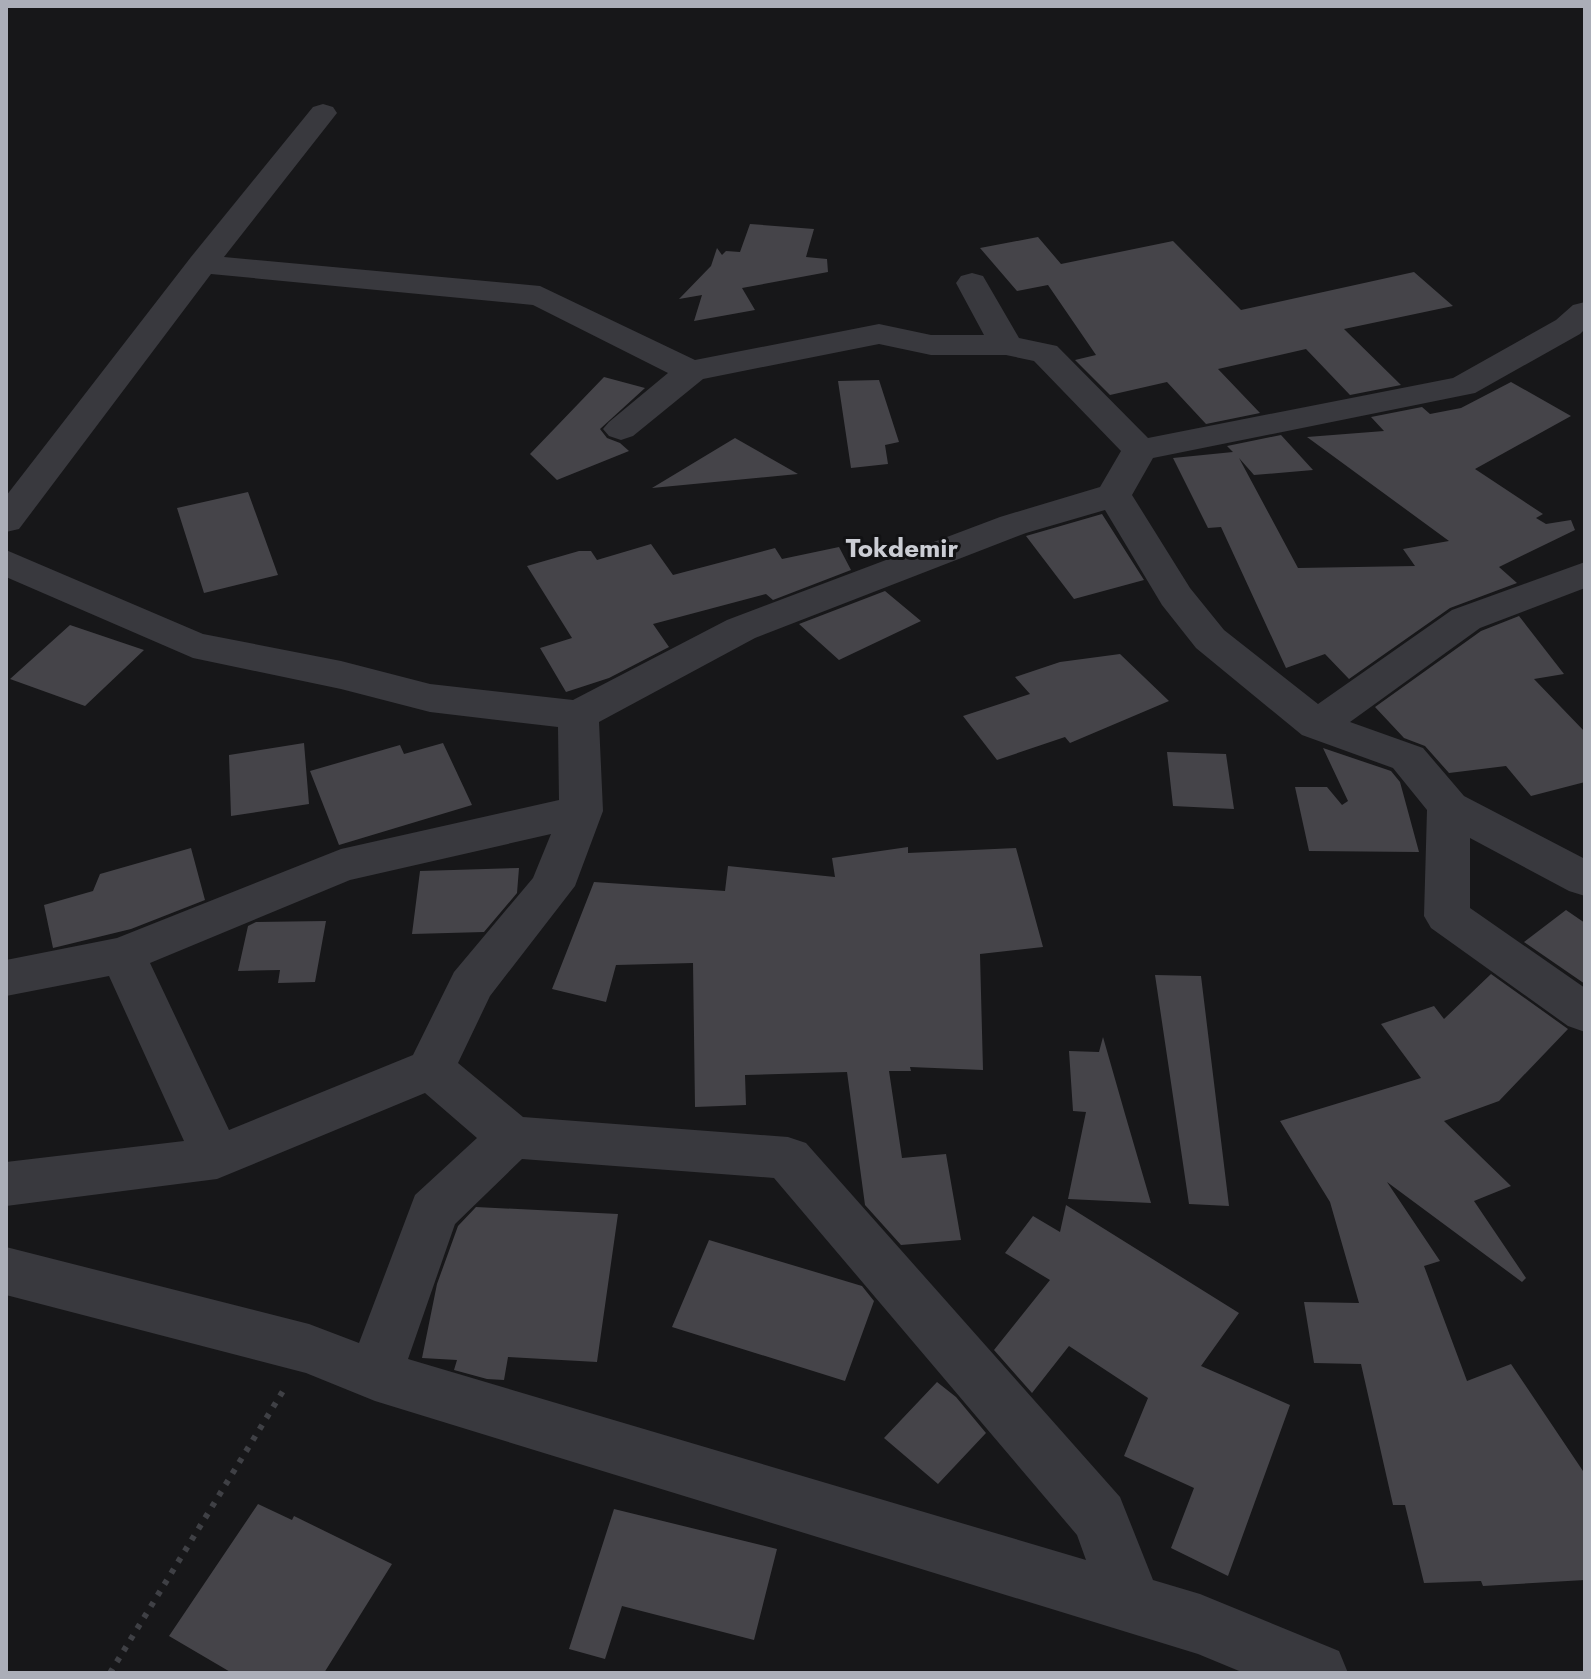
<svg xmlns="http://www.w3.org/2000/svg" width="1591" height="1679" font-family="Jost,sans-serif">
	<rect width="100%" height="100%" fill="#171719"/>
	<!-- building -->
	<path fill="#454449" d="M750,224L814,229L806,257L827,259L828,272L742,288L755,310L694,321L702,295L679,299L711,266L717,248L722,255L726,251L740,252Z
		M1038,237L1061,264L1173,241L1241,310L1414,272L1453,306L1344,329L1401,385L1350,395L1306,349L1218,369L1260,413L1206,424L1167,382L1110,395L1075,360L1096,355L1048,285L1017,291L980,248Z
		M604,377L645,388L600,429L607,438L620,443L629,451L557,480L530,454Z
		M879,380L899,442L885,445L888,464L851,468L838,381Z
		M1511,382L1571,416L1475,469L1543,514L1536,518L1546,524L1571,520L1575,530L1499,567L1517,583L1450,608L1349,679L1325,654L1286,668L1221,527L1208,528L1173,458L1233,452L1227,446L1281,435L1313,470L1254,475L1239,458L1298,568L1415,566L1403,549L1449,541L1307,437L1384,431L1371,417L1422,407L1430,414L1461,408Z
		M735,438L798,474L652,488Z
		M248,492L278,575L204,593L177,508Z
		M1102,514L1144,580L1074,599L1026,536Z
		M651,544L673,575L775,548L782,559L839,547L851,570L773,600L766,594L653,624L669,647L609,678L566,692L540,648L572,638L527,566L579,551H591L597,560Z
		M885,591L921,621L839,660L799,624Z
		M1519,616L1564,674L1534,679L1585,732V782L1531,796L1506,766L1449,773L1425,746L1404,738L1375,707L1481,631Z
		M70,625L144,650L85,706L10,679Z
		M1120,654L1169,701L1070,743L1065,737L997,760L963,716L1030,694L1015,677L1060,662Z
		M304,743L309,804L231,816L229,755Z
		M443,743L472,805L339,845L310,771L400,745L404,754Z
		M1323,748L1391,771L1400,782L1419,852L1309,851L1295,787H1327L1342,805L1348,801Z
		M1167,752L1226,754L1234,809L1173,806Z
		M908,847V853L1016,848L1043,947L980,954L983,1070L910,1067L911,1071H889L902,1158L946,1154L961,1240L901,1245L865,1205L847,1072L745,1075L746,1105L695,1107L693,963L616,965L606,1002L552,989L594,882L725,891L728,866L835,877L832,858Z
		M191,848L205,900L131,929L53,948L44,905L93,891L100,874Z
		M519,868L517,893L484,932L412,934L420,871Z
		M1566,910L1585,923V984L1524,942Z
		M326,921L315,982L278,983L280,970L238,971L248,926L256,922Z
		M1491,974L1568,1029L1499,1101L1444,1121L1511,1186L1474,1201L1526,1278L1522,1282L1387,1182L1440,1261L1424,1266L1467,1381L1511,1364L1585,1474V1580L1483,1586L1481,1581L1424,1583L1405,1505H1393L1361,1364L1314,1363L1304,1302L1359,1303L1330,1202L1280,1121L1421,1078L1381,1024L1434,1006L1444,1019Z
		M1155,975L1201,976L1229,1206L1189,1204Z
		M1103,1037L1125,1114L1151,1203L1068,1199L1086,1112L1073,1111L1069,1051L1099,1052Z
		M1066,1205L1239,1313L1201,1366L1290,1405L1228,1576L1171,1548L1194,1488L1124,1456L1148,1398L1069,1346L1032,1393L994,1350L1050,1280L1005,1253L1033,1216L1060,1232Z
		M476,1207L618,1214L597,1362L508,1357L504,1380L487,1379L454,1370L457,1360L422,1358L437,1284L458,1226Z
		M709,1240L862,1286L874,1301L845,1381L672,1327Z
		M937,1382L956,1397L986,1433L938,1484L884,1438Z
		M258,1504L292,1520L294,1516L392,1564L324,1673H232L169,1636Z
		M614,1509L777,1549L754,1640L622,1606L605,1659L569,1649Z"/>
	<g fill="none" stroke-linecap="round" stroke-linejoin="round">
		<!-- path -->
		<path stroke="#3f4045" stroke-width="6" stroke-dasharray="5 8" stroke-linecap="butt" d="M110,1673L283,1391"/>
		<!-- minor -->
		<path fill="#39393e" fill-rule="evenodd" d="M323,104L333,107L337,113L224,257L540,286L695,360L879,324L931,335H984L956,283L961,276L972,273L983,276L1019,338L1057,346L1148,438L1453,378L1556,320L1573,305L1585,302V329L1580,334L1475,393L1153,458L1132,495L1190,588L1224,630L1318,704L1452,610L1585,562V588L1480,628L1350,722L1423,748L1464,796L1585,859V896L1569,891L1470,838V908L1585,988V1032L1568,1026L1431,928L1424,916L1427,810L1393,768L1302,735L1196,648L1162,605L1105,510L1026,533L755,638L599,722L603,811L575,886L490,996L458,1063L523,1117L788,1137L806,1143L1120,1497L1153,1580L1200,1594L1339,1651L1348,1673H1244L1198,1654L375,1401L306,1373L6,1295V1247L309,1324L359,1343L415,1195L477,1138L425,1093L217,1179L6,1206V1162L184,1141L109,976L6,996V960L117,938L341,849L559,800L558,727L430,712L341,689L193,658L6,577V550L203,634L341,661L430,684L573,700L727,620L1000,517L1100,487L1121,451L1034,361L1006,355H931L879,344L703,379L633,436L621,440L609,436L603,429L609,422L668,373L533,305L211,274L19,529L6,532V496L191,257L313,107ZM551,834L533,878L454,972L413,1055L229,1130L150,963L350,880ZM522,1159L774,1178L1077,1535L1086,1560L408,1359L455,1224Z"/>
	</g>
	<g text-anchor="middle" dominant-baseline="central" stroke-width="6" stroke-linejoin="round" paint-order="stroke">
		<!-- quarter labels -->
		<g font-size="26" font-weight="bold" fill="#cbcdd4" stroke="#121214">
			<text x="902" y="548">Tokdemir</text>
		</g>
	</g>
	<!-- border -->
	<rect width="1591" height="1679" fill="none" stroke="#abaeb8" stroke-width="16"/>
</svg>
